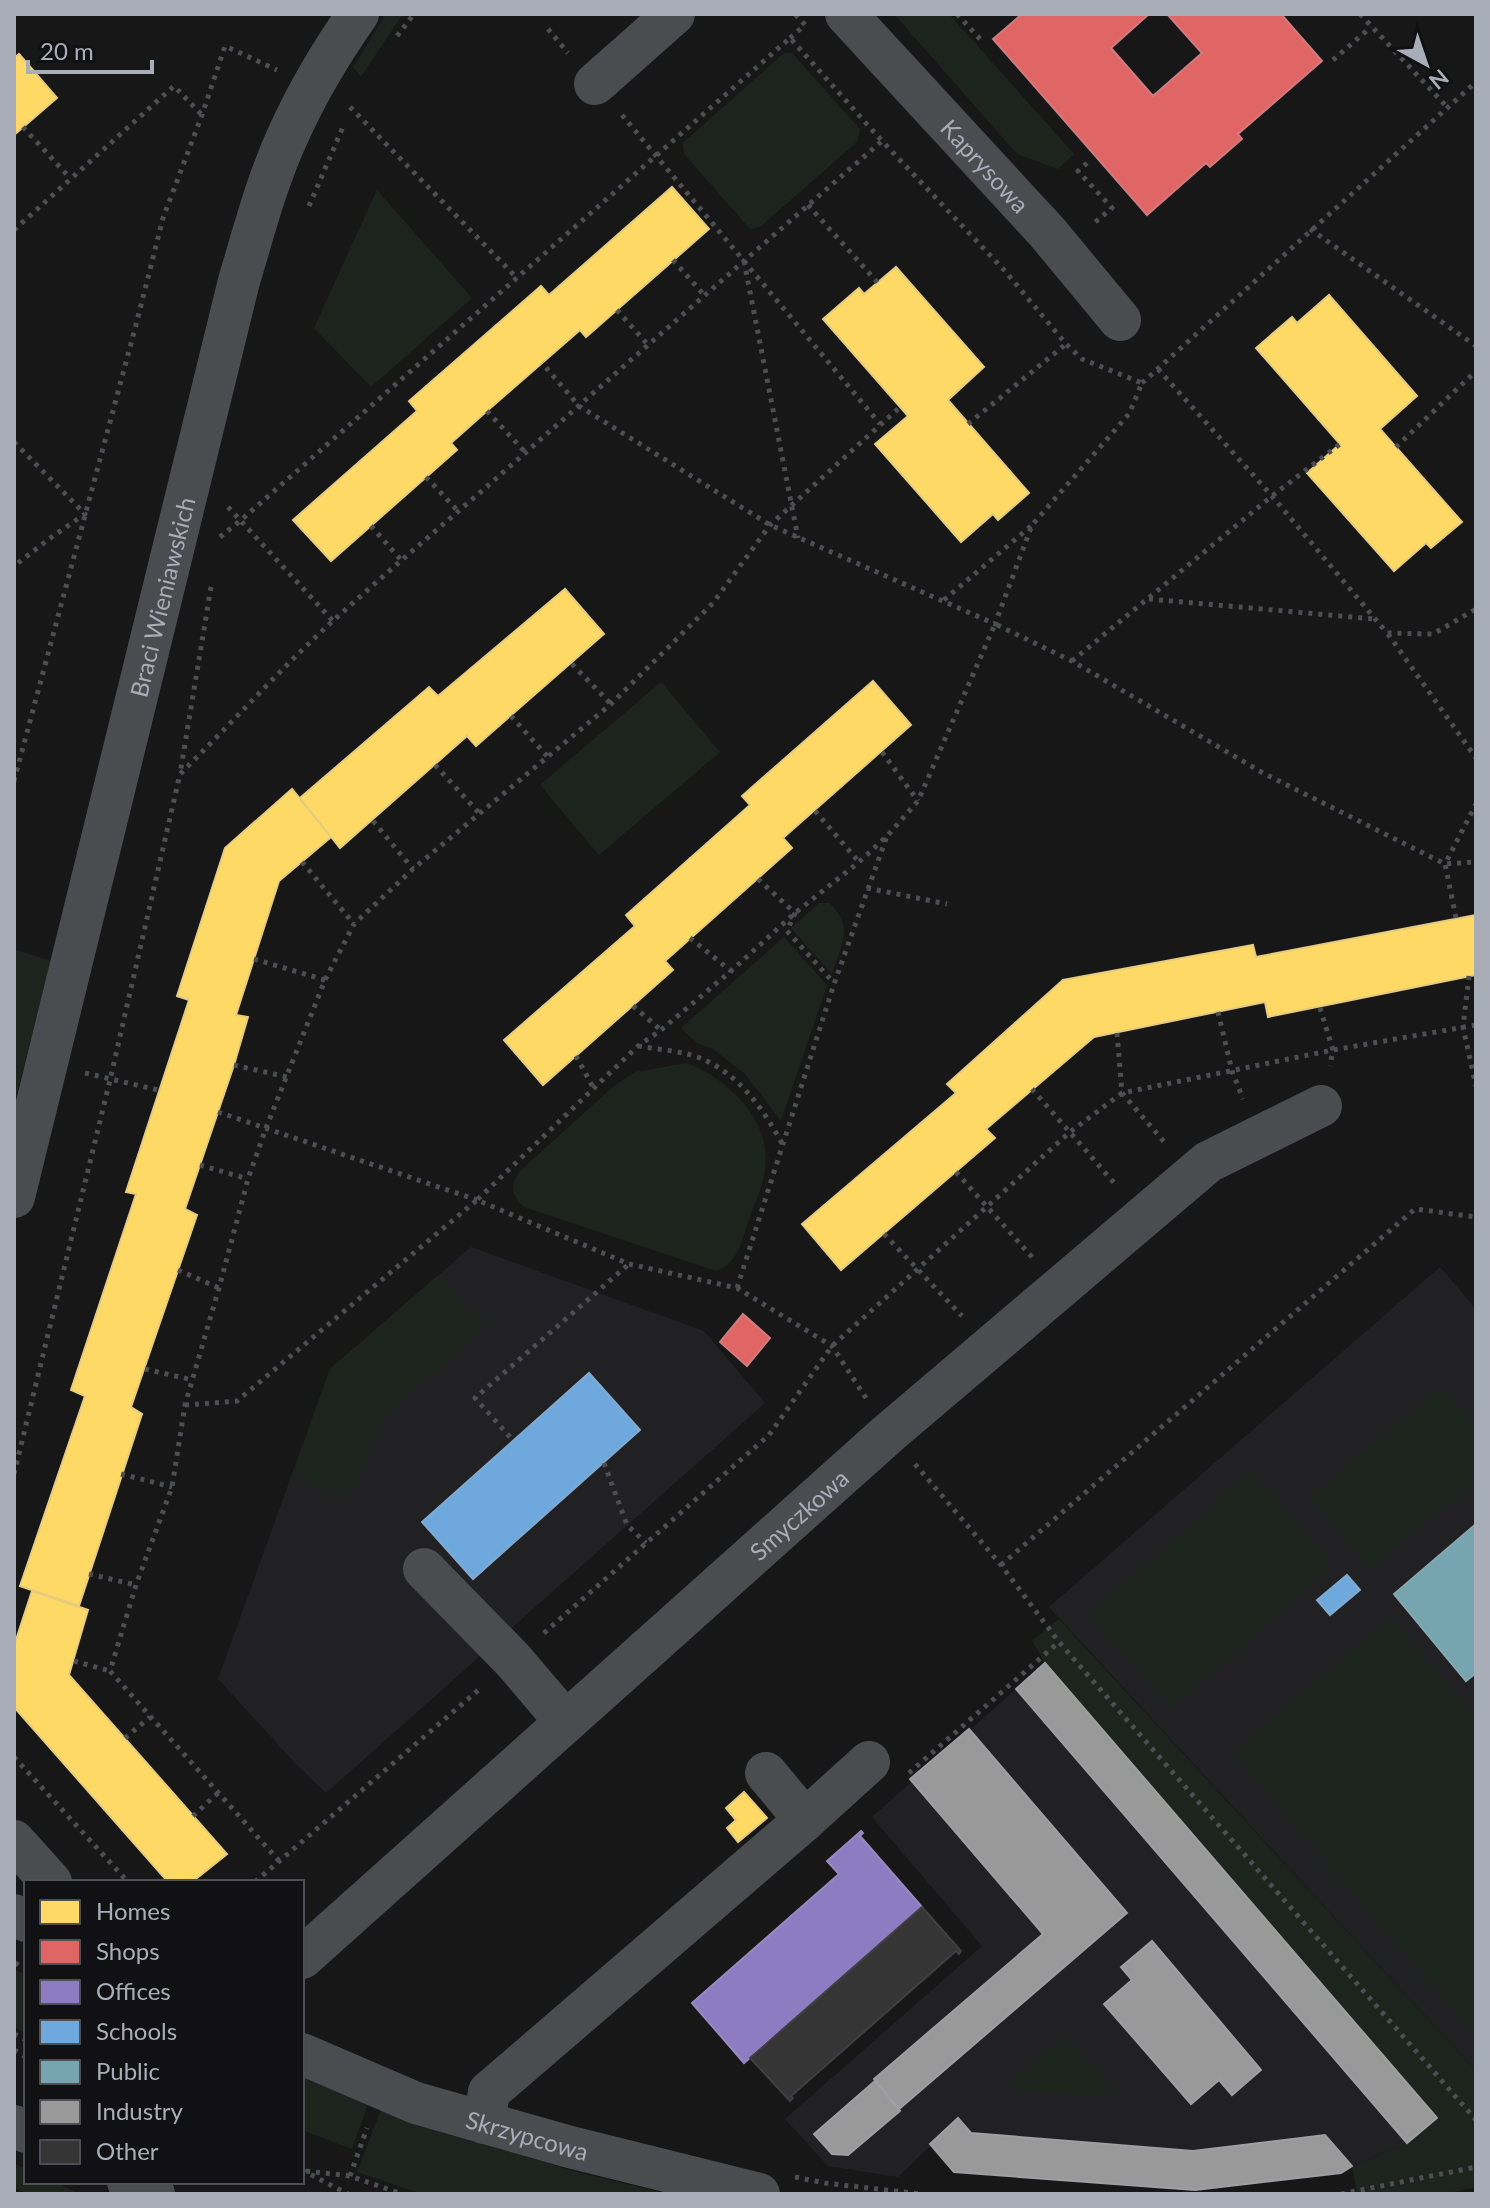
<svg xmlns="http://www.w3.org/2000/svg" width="1490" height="2208" font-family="Lato,sans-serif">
	<rect width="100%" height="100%" fill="#171717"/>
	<!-- built -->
	<path fill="#212123" d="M471,1247L704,1331L765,1403L326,1793L294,1762L218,1679L330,1369Z
		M1440,1267L1476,1309V2071L1049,1607Z
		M1016,1689L1407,2143L1352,2166L1325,2135L1193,2151L971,2133L958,2119L898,2177L828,2166L785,2119L982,1946L872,1817Z"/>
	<!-- green -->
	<path fill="#1d241e" d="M386,14H403L361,77L353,67Z
		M894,14H949L1074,154L1058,169L1017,154Z
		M784,53H792L860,129L858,141L760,227L750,229L684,154L683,143Z
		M377,190L472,298L371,387L314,328Z
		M661,682L720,752L599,855L540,785Z
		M819,903H829C855,926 841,946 832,974L791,928Z
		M784,937L827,985L781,1121L745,1074L713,1049L697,1043L681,1028Z
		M14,949L51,961L14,1107Z
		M687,1063C728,1079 772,1120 765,1169C763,1187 754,1205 748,1222C742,1242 737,1264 716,1271L524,1207C511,1193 509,1187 521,1170L614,1086L635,1072Z
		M438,1275L486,1327L383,1416L352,1499L291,1478L330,1369Z
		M1441,1386L1476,1427V1480L1371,1568L1310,1497Z
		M1251,1471L1334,1565L1172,1709L1089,1614Z
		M1389,1616L1476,1717V2037L1234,1753Z
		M1059,1619L1476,2071V2187L1444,2194H1357L1352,2166L1407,2143L1437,2118L1045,1663L1032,1641Z
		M14,1969L26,1975V2034L14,2027Z
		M1060,2039H1068L1073,2043L1114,2091V2097L1018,2090L1011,2087V2082L1014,2078Z
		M302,2077L369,2102L352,2149L302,2130Z
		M382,2107L490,2145L577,2172L668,2194H422L357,2172Z
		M14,2163L26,2169V2182H54L80,2194H27L14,2187Z"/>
	<!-- homes -->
	<path fill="#ffd966" stroke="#e5cc7f" stroke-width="2" d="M19,54L57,98L14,135V58Z
		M672,187L709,229L586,337L580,330L487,411L451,443L457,450L331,561L293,520L417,411L409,401L541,286L549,295Z
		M896,267L984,367L948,400L1029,493L998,520L993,514L961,542L875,444L908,416L823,319L859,288L864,294Z
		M1329,295L1417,396L1380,429L1462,522L1431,548L1426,543L1394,571L1307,473L1340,444L1256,348L1292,317L1297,323Z
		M565,589L604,634L476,746L467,736L340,848L300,798L429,687L438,696Z
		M873,681L911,725L783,838L792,848L665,961L673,970L543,1085L504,1040L635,926L626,915L750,805L742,796Z
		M292,789L331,837L279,881L254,959L236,1015L248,1017L234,1065L185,1209L197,1215L131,1407L142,1414L79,1606L20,1586L85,1396L71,1390L136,1194L126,1192L189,1000L177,996L225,848Z
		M1476,915V975L1268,1017L1265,1002L1094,1037L986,1129L995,1138L841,1270L802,1224L956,1093L947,1084L1063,980L1253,945L1256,957Z
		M32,1591L88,1610L69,1675L227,1854L192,1882H168L14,1707V1646Z
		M744,1792L767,1818L738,1842L727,1828L736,1820L726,1808Z"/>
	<!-- shops -->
	<path fill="#e06666" stroke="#cf7b7f" stroke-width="2" d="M1022,14H1149L1111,48L1153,96L1202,53L1167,14H1281L1322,61L1238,134L1242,139L1210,167L1206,163L1147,215L993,39Z
		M743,1314L770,1338L747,1366L720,1342Z"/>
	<!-- offices -->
	<path fill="#8e7cc3" stroke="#968bc0" stroke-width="2" d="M861,1831L863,1833L860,1836L922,1907L744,2063L692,2003L839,1874L827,1861Z"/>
	<!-- schools -->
	<path fill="#6fa8dc" stroke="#80aad1" stroke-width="2" d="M589,1373L640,1430L473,1579L422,1522Z
		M1347,1575L1360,1590L1330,1615L1317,1600Z"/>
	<!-- public -->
	<path fill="#76a5af" stroke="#85a7b2" stroke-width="2" d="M1476,1524V1673L1466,1681L1394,1594Z"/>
	<!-- industry -->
	<path fill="#999" stroke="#9e9fa2" stroke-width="2" d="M1045,1663L1437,2118L1407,2143L1016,1689Z
		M969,1729L1127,1913L899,2109L874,2079L1043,1934L910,1779Z
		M1152,1941L1261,2070L1232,2095L1219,2080L1191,2104L1104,2004L1132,1980L1121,1967Z
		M875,2081L900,2111L848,2155L832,2154L814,2134Z
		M958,2118L971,2133L1193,2151L1325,2135L1352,2166L1341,2173L1195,2190L954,2172L930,2144Z"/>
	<!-- building -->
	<path fill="#353536" stroke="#3f4043" stroke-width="2" d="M922,1907L961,1951L959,1954L956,1951L791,2096L793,2098L790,2101L750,2058Z"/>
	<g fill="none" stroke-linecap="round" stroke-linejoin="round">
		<!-- path -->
		<path stroke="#4d4e52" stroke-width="5" stroke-dasharray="4 6" stroke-linecap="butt" d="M957,14L981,40
			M1360,14L1447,107
			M548,29L568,53
			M397,36L414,14
			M790,38L805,25L795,14
			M1333,60L1371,27
			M350,107L517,278
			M622,115L880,424
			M23,127L70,178
			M1087,163L1078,171L1112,208L1094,223
			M808,205L878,283
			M309,206L343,127
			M1310,229L1476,346
			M14,230L174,86L202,115
			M673,260L704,295
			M744,261L798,538
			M617,310L648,345
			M1158,369L1272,496L1387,633L1433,634L1476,609
			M1142,383L1476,82
			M487,411L525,452
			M968,424L1066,344
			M14,442L85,514L53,536L14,566
			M1396,447L1476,371
			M426,477L458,511
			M228,507L333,621
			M371,526L402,561
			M220,537L240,521L790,38L882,141
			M211,587L180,774C232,723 281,668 334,620C388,571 444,524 499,476C626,364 754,252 882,141L1005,271L1066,344L1082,359L1142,383L1129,414L1032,525L995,624L770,525L579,406L542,363
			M1149,599L1374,619
			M944,600L1031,526
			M1388,634L1476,758
			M1072,661L1272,496L1340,444
			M572,664L611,704
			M511,716L547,756
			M882,752L918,801
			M435,765L480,814
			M14,781L137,321L163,218L202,115L225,46L277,70
			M815,811L859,862
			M373,821L413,869
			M302,862L354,924
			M758,879L795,913L787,931L834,983
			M867,888L947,904
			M1456,918L1445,864L1476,804
			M690,938L731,971
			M254,959L325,980
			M1469,976L1463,1027L1476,1086
			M633,1006L661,1030
			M1320,1008L1333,1050L1330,1066
			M1218,1012L1232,1071L1243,1099
			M1117,1033L1122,1093L1166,1144
			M638,1046C660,1050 688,1051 707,1061C743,1079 764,1111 783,1145
			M576,1056L594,1089
			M234,1065L287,1077
			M85,1073L158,1090
			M1032,1089L1116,1185
			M218,1112L477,1200
			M200,1165L248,1179
			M956,1172L1032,1257
			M884,1234L962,1316
			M178,1270L219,1288
			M737,1288L834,984L887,836
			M145,1369L193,1380
			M866,1398L832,1346L737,1288L629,1264L477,1200L638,1046L661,1030L731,971L795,913L859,862L888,835L918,801L995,624L1072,661L1263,773L1445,864L1476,862
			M185,1405L237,1401L477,1200
			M510,1437L475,1398L629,1264
			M604,1463L627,1525L646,1543
			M915,1464L1001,1565L1059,1642L1476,2120
			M14,1474L110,1080L180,774
			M121,1474L172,1487
			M1001,1565L1415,1209L1476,1217
			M89,1574L136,1585
			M544,1633L769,1435L832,1346L1070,1132L1122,1093L1333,1050L1476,1025
			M74,1661L110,1671
			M125,1738L150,1717
			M14,1757L128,1882
			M909,1773L1059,1642
			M193,1816L218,1793
			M279,1861L110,1671L136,1585L172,1487L185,1405L219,1288L248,1179L266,1128L325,980L354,924L413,869L611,704L713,603L770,525L900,407
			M255,1882L482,1687
			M15,1963L26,1969
			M14,2034L26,2040
			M14,2050L26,2057
			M302,2170L348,2194
			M306,2171L350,2176L402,2194
			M350,2176L367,2128
			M795,2177L825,2183L921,2194
			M1341,2194L1476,2167"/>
		<!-- minor -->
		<g stroke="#4b4c50" stroke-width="42">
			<path id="s1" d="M846,14L1047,232L1120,320"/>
			<path d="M595,84L674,14"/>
			<path id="s2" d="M14,1197L239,281C254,231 267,180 289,133C308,91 332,51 358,14"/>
			<path d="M424,1569L513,1660L565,1721"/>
			<path d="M805,1820L869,1762"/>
			<path d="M14,1841L51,1882"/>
			<path d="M14,1915L26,1921"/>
			<path id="s3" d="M302,1958L889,1433L1208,1162L1321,1106"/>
			<path id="s4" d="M302,2054L416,2103L570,2147L759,2194"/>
			<path d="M484,2123L489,2092L805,1820L766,1773"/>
			<path d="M14,2126L26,2132"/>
			<path d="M128,2182L154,2194"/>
		</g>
	</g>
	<g text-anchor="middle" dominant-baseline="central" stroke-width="8" stroke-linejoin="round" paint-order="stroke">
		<!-- street labels -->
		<g font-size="24" fill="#a8adb8" stroke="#111113">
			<text stroke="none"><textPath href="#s1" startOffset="206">Kaprysowa</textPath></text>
			<text stroke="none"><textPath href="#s2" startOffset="618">Braci Wieniawskich</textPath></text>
			<text stroke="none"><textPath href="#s3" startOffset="666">Smyczkowa</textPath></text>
			<text stroke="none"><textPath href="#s4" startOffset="240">Skrzypcowa</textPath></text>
		</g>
	</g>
	<!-- border -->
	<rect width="1490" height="2208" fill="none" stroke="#a8adb8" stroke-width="32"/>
	<!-- legend -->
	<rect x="24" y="1880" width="280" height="304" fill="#111113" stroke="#4d4f55" stroke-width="2"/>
	<rect x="40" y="1900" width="40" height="24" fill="#ffd966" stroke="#4d4f55" stroke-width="2"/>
	<text x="96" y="1920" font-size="24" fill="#a8adb8">Homes</text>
	<rect x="40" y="1940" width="40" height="24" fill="#e06666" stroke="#4d4f55" stroke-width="2"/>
	<text x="96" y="1960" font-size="24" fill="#a8adb8">Shops</text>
	<rect x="40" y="1980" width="40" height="24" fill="#8e7cc3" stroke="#4d4f55" stroke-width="2"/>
	<text x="96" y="2000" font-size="24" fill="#a8adb8">Offices</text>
	<rect x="40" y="2020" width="40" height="24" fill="#6fa8dc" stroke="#4d4f55" stroke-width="2"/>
	<text x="96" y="2040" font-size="24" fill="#a8adb8">Schools</text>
	<rect x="40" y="2060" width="40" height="24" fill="#76a5af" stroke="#4d4f55" stroke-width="2"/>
	<text x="96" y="2080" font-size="24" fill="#a8adb8">Public</text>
	<rect x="40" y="2100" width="40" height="24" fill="#999999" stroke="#4d4f55" stroke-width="2"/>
	<text x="96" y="2120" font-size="24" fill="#a8adb8">Industry</text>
	<rect x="40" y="2140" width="40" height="24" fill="#353536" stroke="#4d4f55" stroke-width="2"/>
	<text x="96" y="2160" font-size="24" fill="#a8adb8">Other</text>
	<!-- north arrow -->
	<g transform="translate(1426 64) rotate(140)" stroke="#111113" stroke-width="6" paint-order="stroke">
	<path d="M0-6L14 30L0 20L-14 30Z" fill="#a8adb8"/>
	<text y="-12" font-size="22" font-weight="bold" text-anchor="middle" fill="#a8adb8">N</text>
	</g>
	<!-- scale -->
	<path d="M28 60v12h124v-12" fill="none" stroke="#a8adb8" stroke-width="4"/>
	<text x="40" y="60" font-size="24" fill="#a8adb8" stroke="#111113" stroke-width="6" paint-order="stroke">20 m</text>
</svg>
